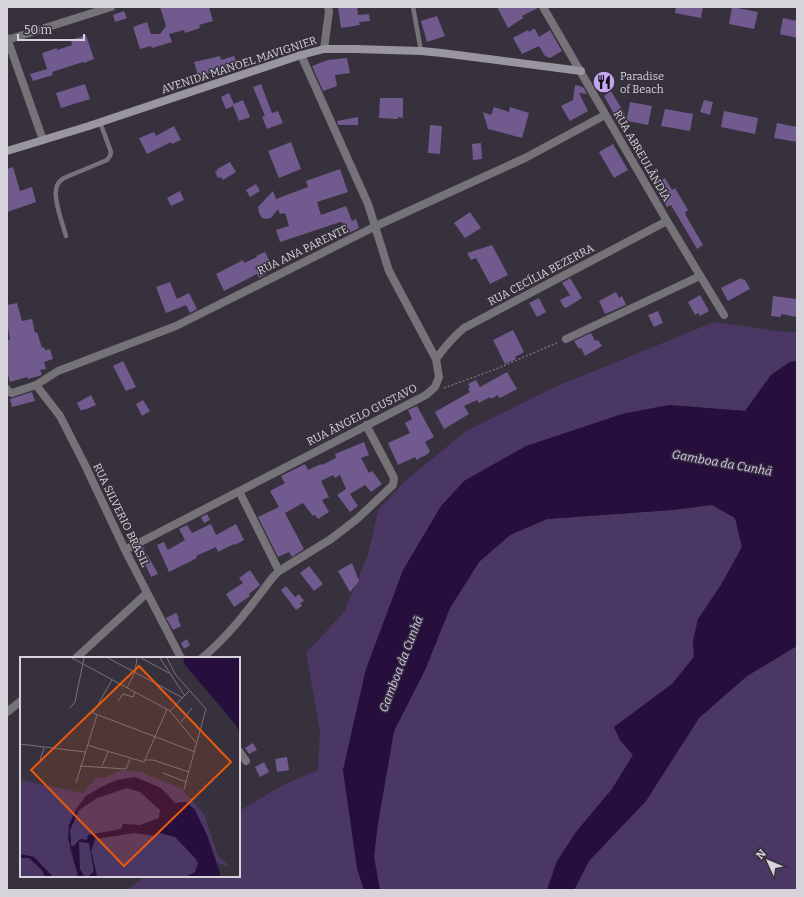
<svg xmlns="http://www.w3.org/2000/svg" width="804" height="897" font-family="Bitter,serif">
	<rect width="100%" height="100%" fill="#36313c"/>
	<!-- green -->
	<path fill="#4b3763" d="M714,322L785,332H797V361L789,362L771,375L745,411L669,405L622,414L366,669L343,770L357,868L364,890H127L146,876H239V811L285,784L318,770L320,731L306,653L344,612L368,555L378,510L405,481L466,431L557,386Z
		M712,505L735,518L742,547L721,585L698,619L693,641L694,657L672,684L614,727L620,740L633,755L612,789L576,832L557,861L547,890H380L374,857L378,823L394,731L425,670L450,608L479,562L510,535L547,519L672,510Z
		M797,646V890H574L589,861L646,801L699,718L747,676Z"/>
	<!-- water -->
	<path fill="#260e3d" d="M797,361V646L747,676L699,718L646,801L589,861L574,890H547L557,861L576,832L612,789L633,755L620,740L614,727L672,684L694,657L693,641L698,619L721,585L742,547L735,518L712,505L672,510L547,519L510,535L479,562L450,608L425,670L394,731L378,823L374,857L380,890H364L357,868L343,770L366,669L403,570L441,506L464,481L526,446L622,414L669,405L745,411L771,375L790,362Z"/>
	<!-- building -->
	<path fill="#715a8e" d="M160,7H209L213,21L199,25L200,28L185,33L184,30L169,34L172,42L152,48L151,46L140,49L133,27L147,22L151,34H160L166,26Z
		M338,7H357L358,15L369,14L370,21L359,22L360,25L341,28Z
		M497,7H538V8L522,16L523,18L508,28Z
		M676,7H703L701,18L675,13Z
		M732,7L758,12L754,29L729,24Z
		M124,11L127,18L115,22L113,15Z
		M437,16L445,36L427,42L421,21Z
		M783,18L797,21V38L780,34Z
		M533,29H535L539,37L550,30L562,51L550,58L545,56L539,46L522,54L513,38L528,30L529,32Z
		M86,35L94,59L84,63L83,62L52,72L53,75L33,81L30,74L47,69L42,53L57,48V50L72,45L71,40Z
		M220,56L221,60L234,56L238,66L229,69L228,68L198,76L194,62Z
		M347,58L350,73L335,75L337,86L323,91L312,66L328,60Z
		M85,84L90,99L61,108L56,93Z
		M261,84L272,113L278,111L283,123L267,129L262,117L265,116L253,87Z
		M575,85L580,86L584,88L587,94L579,93L588,111L570,121L561,106L573,100Z
		M611,91L627,118L630,102L652,106L648,125L622,120L618,122L613,114H614L604,96Z
		M229,93L234,104L243,100L250,117L239,121L233,106L226,109L221,97Z
		M380,98H403V118L398,117V119L379,118Z
		M704,100L713,102L710,115L700,112Z
		M494,107L509,112L510,107L529,113L522,138L488,129L483,112L491,115Z
		M665,109L693,114L690,131L661,126Z
		M724,111L758,118L755,134L721,127Z
		M358,117V125H338L337,121Z
		M777,123L797,127V142L774,138Z
		M430,125L442,126L440,154L428,153Z
		M174,126L181,140L172,144L171,142L147,154L139,138L154,132L156,136Z
		M291,142L301,169L279,178L268,151Z
		M481,143L482,159L473,160L472,144Z
		M613,144L628,170L614,178L599,152Z
		M230,162L236,172L223,180L221,177L218,178L215,172L218,170L217,169Z
		M13,167L20,191L32,187L36,202L7,212V169Z
		M340,169L348,192L317,202L321,215L346,206L352,221L356,219L359,228L349,233L345,224L340,222L280,242L276,230L289,226L285,213L280,214L278,209L271,218L266,219L262,218L259,213L258,207L273,191L276,199L308,187L306,181Z
		M665,178L672,190L675,188L688,210L685,212L686,214H685L703,245L697,249L671,205L667,207L662,199L667,196L658,182Z
		M256,184L260,191L250,197L246,190Z
		M180,191L184,200L171,206L167,198Z
		M470,212L481,228L465,238L454,223Z
		M492,245L508,275L490,284L476,258L471,260L467,253Z
		M265,252L271,264L263,269L265,275L259,278L257,274L224,291L216,274L243,260L244,263L257,257L256,256Z
		M570,278L582,298L566,308L563,306L560,300L570,295L562,283Z
		M741,278L742,280L743,279L745,280L750,289L728,301L721,288Z
		M170,282L177,299L189,293L197,309L190,313L186,305L166,313L156,287Z
		M616,292L619,298L622,296L626,305L605,314L599,301Z
		M700,295L709,311L700,316L698,313L695,315L688,302Z
		M773,296L797,299V317L781,314V317L771,316Z
		M539,298L546,312L537,317L529,303Z
		M17,303L22,321L32,319L35,333L37,332L42,348L44,347L45,350L50,349L53,359L44,362L46,369L40,370L42,375L28,379L27,377L10,382L7,371V340H10L7,322V305Z
		M658,311L663,323L654,327L648,315Z
		M513,330L524,352L515,357L516,359L505,364L493,340Z
		M591,333L595,341L598,340L602,346L585,356L581,348L579,349L574,341Z
		M123,361L136,387L126,391L113,366Z
		M507,372L517,389L502,397L499,398L498,395L491,399L490,397L479,403L477,400L464,406L469,414L444,429L435,412L470,392L468,388L470,387L468,384L476,380L480,387Z
		M32,392L35,401L12,407L10,399Z
		M91,395L96,405L84,410V409L81,411L77,403Z
		M143,400L150,411L142,416L136,404Z
		M417,406L434,437L425,442L430,451L429,452V453L423,457V456L417,460L415,457L398,465L388,443L410,433L405,423L412,419L408,410Z
		M364,442L369,455L361,458L369,473L372,471L382,484L371,492L365,485L350,494L358,506L350,512L337,495L346,489L340,475L335,478L333,475L321,481L329,497L322,500L329,512L318,519L315,515L313,516L303,503L285,513L304,549L292,557L289,552L278,557L258,517L279,507L270,491L285,483L281,476L305,464L308,470L321,464L322,465L336,458L335,454Z
		M207,514L210,520L204,523L201,517Z
		M211,524L216,535L236,524L244,540L235,545L234,544L218,552L216,547L196,556L197,558L169,572L157,545L164,542L168,550L185,540L179,529L187,525L192,533Z
		M143,547L145,551L136,556L134,552Z
		M147,554L158,574L151,577L142,557Z
		M352,563L359,581L350,592L338,571Z
		M309,566L323,584L314,591L300,573Z
		M250,570L260,585L249,594L250,596L234,607L226,594L243,583L239,578Z
		M286,586L295,597L299,594L304,601L300,603L302,606L296,610L281,590Z
		M176,613L179,618L178,619L181,626L173,630L166,618Z
		M187,639L190,645L184,649L181,643Z
		M253,743L257,750L249,754L245,748Z
		M287,757L289,770L277,772L275,759Z
		M264,762L269,772L260,777L255,767Z"/>
	<g fill="none" stroke-linecap="round" stroke-linejoin="round">
		<!-- path -->
		<path stroke="#736f78" stroke-width="1.5" stroke-dasharray="2 2" stroke-linecap="butt" d="M444,388L496,369L559,342"/>
		<!-- lane -->
		<path stroke="#757378" stroke-width="4.5" d="M413,7L421,51
			M66,236C63,225 54,201 56,191C56,185 59,181 64,178L107,160L110,156L111,152L100,122"/>
		<!-- street -->
		<path stroke="#757378" stroke-width="8" d="M543,7L667,221L724,315
			M7,38L43,140
			M7,40L111,7
			M324,49L329,11L328,7
			M566,339L700,276
			M436,359C444,348 453,337 464,328L667,221
			M36,385L60,416L84,463L125,550L181,658
			M7,389L9,392L12,393L36,385L58,371L176,326L376,226L525,158L605,115
			M239,491L279,571
			M125,550L426,395L435,387L439,377L436,359L389,271L368,204L301,55
			M76,658L147,593
			M202,658C230,635 251,606 273,577L279,571L331,539L357,519L393,485L394,478L391,472L366,425
			M7,712L21,701
			M239,751L246,761"/>
		<!-- secondary -->
		<path stroke="#99969f" stroke-width="8" d="M7,151L89,126L301,55L324,49H355L421,51L442,53L581,71"/>
	</g>
	<!-- icons -->
	<defs>
		<g id="restaurant-disc" transform="scale(1.15)"><circle r="9.5" fill="#c6a6f0" stroke="#36313c"/><path d="M-5-6h1v4h1v-4h1v4h1v-4h1v5L-1.5 .5V6h-2V.5L-5-1ZM5-6V6H3V1.5H1.5Q1.5-4 5-6Z" fill="#111"/></g>
	</defs>
	<g fill-rule="evenodd">
		<use href="#restaurant-disc" x="604" y="82"/>
	</g>
	<g text-anchor="middle" dominant-baseline="central" stroke-width="3" stroke-linejoin="round" paint-order="stroke">
		<!-- street labels -->
		<g font-size="11" fill="#d6d4da" stroke="#36313c">
			<text transform="translate(239 65) rotate(-18)">AVENIDA MANOEL MAVIGNIER</text>
			<text transform="translate(642 156) rotate(60)">RUA ABREULÂNDIA</text>
			<text transform="translate(303 250) rotate(-26)">RUA ANA PARENTE</text>
			<text transform="translate(541 275) rotate(-28)">RUA CECÍLIA BEZERRA</text>
			<text transform="translate(362 415) rotate(-27)">RUA ÂNGELO GUSTAVO</text>
			<text transform="translate(121 515) rotate(64)">RUA SILVERIO BRASIL</text>
		</g>
		<!-- poi labels -->
		<g font-size="11" fill="#d6d4da" stroke="#36313c" text-anchor="start">
			<text x="620" y="76">Paradise<tspan x="620" dy="13">of Beach</tspan></text>
		</g>
		<!-- water labels -->
		<g font-size="12" font-style="italic" fill="#dac6f6" stroke="#36313c">
			<text transform="translate(722 463) rotate(10)">Gamboa da Cunhã</text>
			<text transform="translate(401 664) rotate(-69)">Gamboa da Cunhã</text>
		</g>
	</g>
	<!-- overview -->
	<g transform="translate(20 657)">
		<rect width="220" height="220" fill="#36313c"/>
		<path d="M101,113L121,115L162,132L184,157L198,199L211,210L197,206L187,178L163,145L155,146L147,136L126,124L66,139L49,168L50,194L58,219H32L14,200L0,197V123L63,136L76,121H85ZM107,131L120,135L140,153L139,161L120,168L103,167L101,172L68,179L67,183L60,182L54,189H51L50,173L59,153L77,141ZM114,176L134,179L140,176L155,180L176,202L178,207L175,216L167,219H77L71,194L75,182ZM61,184L69,186L74,214L69,219H64L60,212L57,187ZM0,201H9L21,212L25,219H0Z" fill="#4b3763"/>
		<path d="M163,1H220V77L216,68L165,8ZM115,120L141,131L155,146L166,145L175,153L187,178L201,219H167L175,215L178,207L176,202L155,180L140,176L135,179L114,176L75,182L71,194L77,219H69L74,214L69,186L59,185L60,212L64,219H58L48,181L49,168L56,152L66,139L81,130L97,123ZM107,131L120,135L140,153L139,161L120,168L103,167L101,172L68,178L67,183L60,182L54,189H51L50,173L59,153L77,141ZM0,197L14,200L32,219H25L21,212L9,201H0Z" fill="#260e3d" fill-rule="evenodd"/>
		<path fill="none" stroke="#76727b" stroke-width="1" d="M52,1L150,54L177,87M88,1L163,41M121,1L149,16M140,1L165,39M147,1L155,17L186,52L164,132M92,23L73,56L175,95M107,31L115,15L117,1M98,44L103,37L113,40L115,35M50,51L55,45L64,1M150,54L169,34M161,65L172,51M0,87L65,95M67,88L124,105L147,52M20,103L24,91M126,103H133L169,115M60,109L106,112L110,102M82,109L88,95M143,116L166,125M56,126L77,58"/>
		<path fill="#e8590c" fill-opacity="0.15" stroke="#e8590c" stroke-width="2" d="M119,9L211,105L104,209L11,113Z"/>
		<rect width="220" height="220" fill="none" stroke="#d6d4da" stroke-width="2"/>
	</g>
	<!-- border -->
	<rect width="804" height="897" fill="none" stroke="#d6d4da" stroke-width="16"/>
	<!-- north arrow -->
	<g transform="translate(768 861) rotate(314)" stroke="#36313c" stroke-width="3" paint-order="stroke">
	<path d="M0-3L7 15L0 10L-7 15Z" fill="#d6d4da"/>
	<text y="-6" font-size="11" font-weight="bold" text-anchor="middle" fill="#d6d4da">N</text>
	</g>
	<!-- scale -->
	<path d="M18 34v6h66v-6" fill="none" stroke="#d6d4da" stroke-width="2"/>
	<text x="24" y="34" font-size="12" fill="#d6d4da" stroke="#36313c" stroke-width="3" paint-order="stroke">50 m</text>
</svg>
